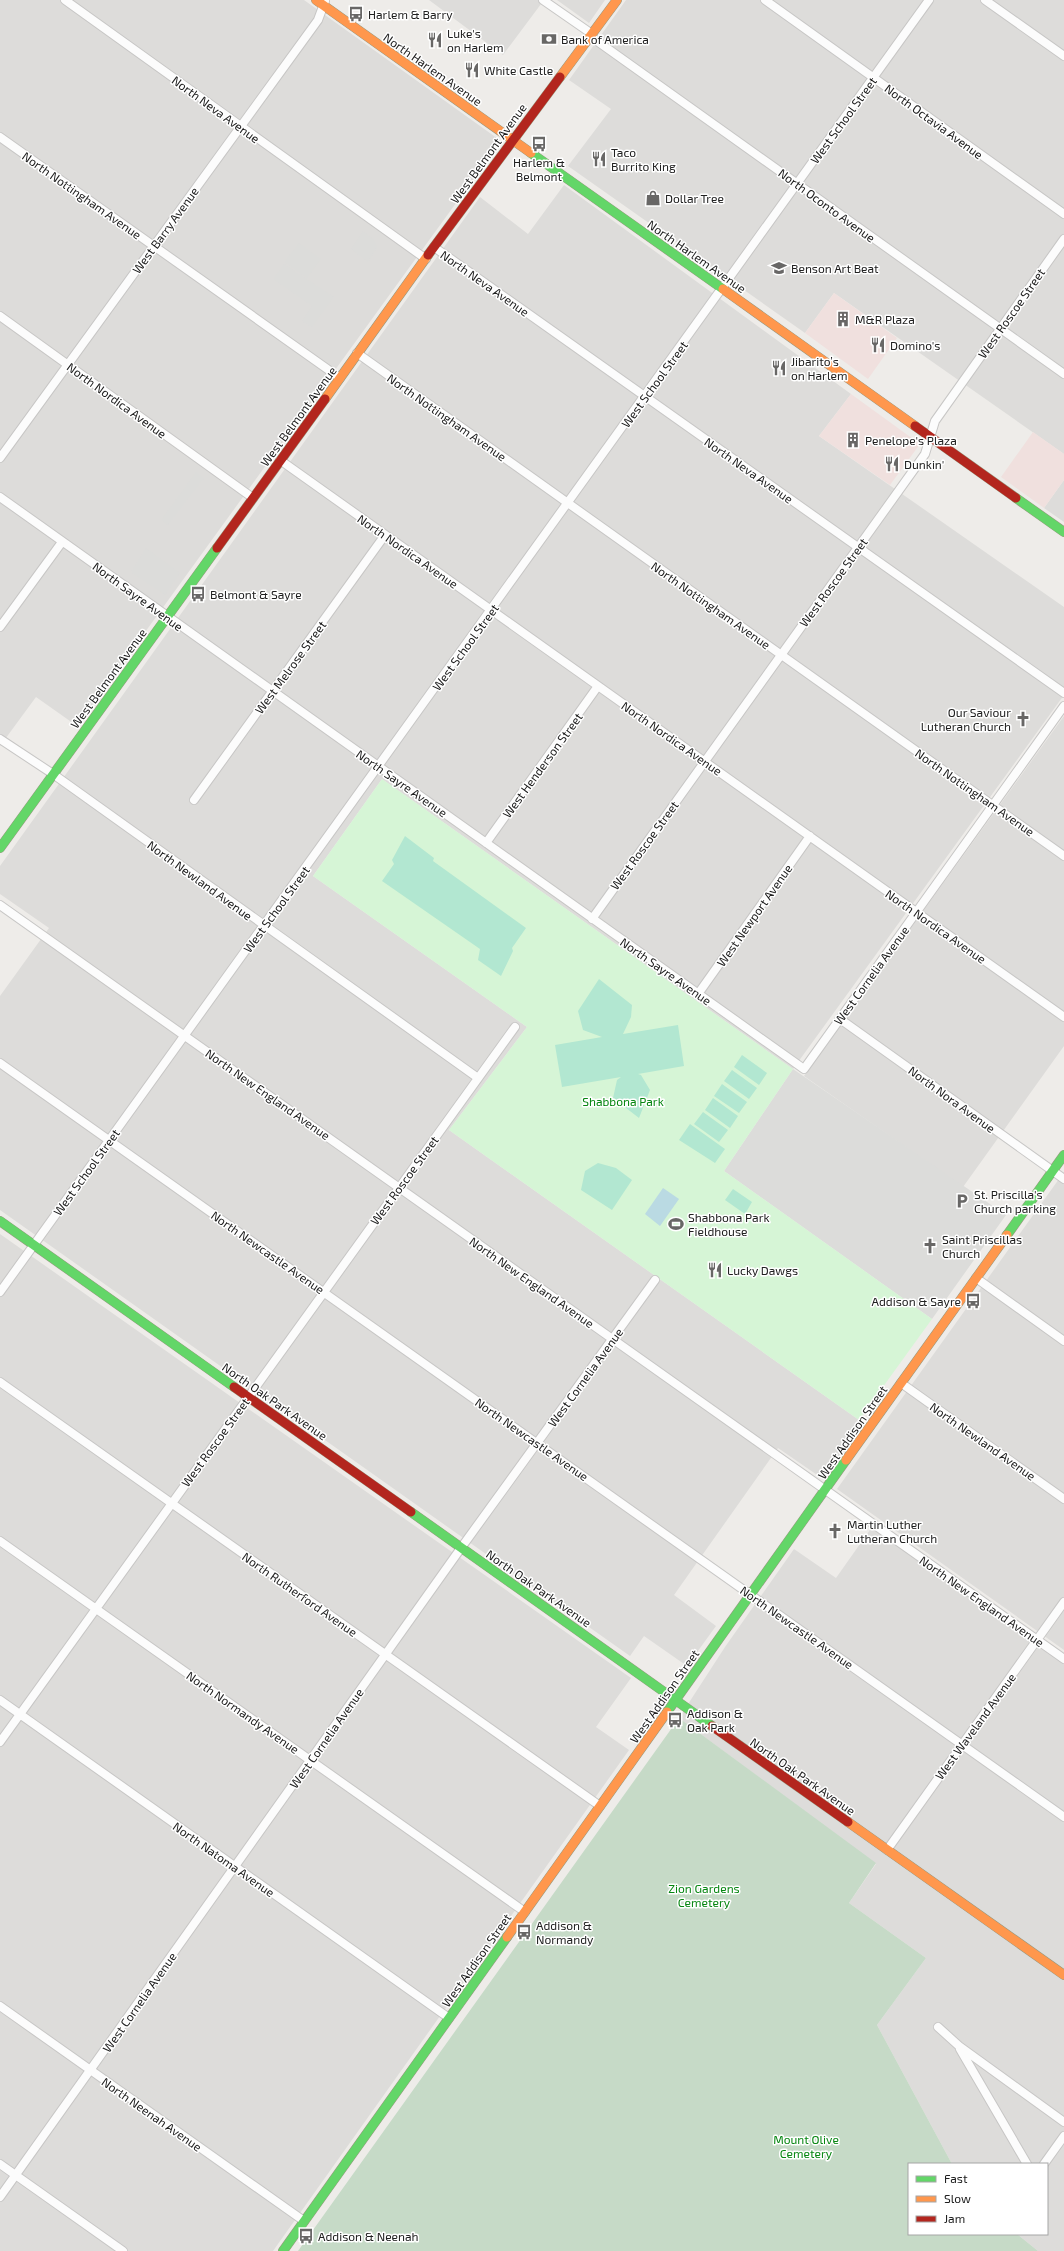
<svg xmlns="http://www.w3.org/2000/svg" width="1064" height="2251" font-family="'Exo 2',sans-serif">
	<rect width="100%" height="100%" fill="#eeece9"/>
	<!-- residential -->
	<path fill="#dddcda" d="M0,0H304L501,141L77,726L36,697L0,746Z
		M429,0H544L503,55Z
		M557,0H605L589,23Z
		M626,0H1064V454L834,293L805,333L568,166L611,109L569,80Z
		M564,185L851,394L819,436L1064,607V695L793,1069L382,779L313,876L527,1027L449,1130L859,1420L865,1421L823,1479L778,1448L674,1595L716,1626L687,1666L644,1636L630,1656L0,1210V996L49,928L0,894V866L480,197L528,234Z
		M1064,480V522L1044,508Z
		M1064,716V1046L963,1187L804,1076Z
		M1064,1172V1650L837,1489Z
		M0,1234L631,1678L596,1727L629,1750L273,2251H0Z
		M872,1527L1064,1664V2251H1038L1017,2234H1047V2164H952L877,2025L926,1958L849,1903L876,1864L679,1718L725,1647L794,1549L836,1578Z"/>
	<!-- commercial -->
	<path fill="#f0e0de" d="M834,293L897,338L868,379L805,333Z
		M851,394L920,444L890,485L819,436Z
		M1033,432L1064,454V480L1044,508L1001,477Z"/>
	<!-- religious -->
	<path fill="#dcdcda" d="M363,231L373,239L377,247L368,262L351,249Z
		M299,243L321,259L307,278L284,262Z
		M284,264L334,297L312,327L302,321L312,306L273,279Z
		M196,472L204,478L168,525L161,520Z
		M146,548L180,573L165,595L131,572Z
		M793,1069L1006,1215L932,1319L724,1171Z"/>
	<!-- cemetery -->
	<path fill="#c6dac7" d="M679,1718L876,1863L849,1903L926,1958L877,2025L952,2164H909V2234H1017L1038,2251H298Z"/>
	<!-- park -->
	<path fill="#d6f5d6" d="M382,779L793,1069L724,1171L932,1319L859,1420L449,1130L527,1027L313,876Z"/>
	<!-- pitch -->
	<path fill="#b2e7d1" d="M405,836L434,858L433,861L526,928L512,948L513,951L501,976L478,960L480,949L382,881L394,864L392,860Z
		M599,979L632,1005L631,1017L623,1034L678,1025L684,1066L638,1074L641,1075L650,1090L639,1118L613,1098L617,1080L621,1077L562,1087L555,1045L602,1037L583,1030L578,1011Z
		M742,1055L767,1073L759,1085L734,1067Z
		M732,1070L757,1088L749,1099L724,1081Z
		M722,1084L747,1102L739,1113L714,1096Z
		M713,1098L738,1116L730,1128L705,1110Z
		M703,1112L728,1130L719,1142L694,1124Z
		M690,1124L725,1149L715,1163L679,1140Z
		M598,1163L616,1168L632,1180L612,1210L581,1190L585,1171Z
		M733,1189L752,1202L745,1214L725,1200Z"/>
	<!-- water -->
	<path fill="#badae3" d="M663,1188L679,1199L660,1226L645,1214Z"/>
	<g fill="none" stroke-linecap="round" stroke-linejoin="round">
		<!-- street casing -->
		<g stroke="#c7c6c5" stroke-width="10">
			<path id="street" d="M65,0L426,259
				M543,0L592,34
				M765,0L1064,214
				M985,0L1064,56
				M590,36L1064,374
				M0,137L340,378
				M434,247L1064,693
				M0,316L253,498
				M357,353L1064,856
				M0,458L318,20L325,1
				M280,460L1064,1017
				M0,497L804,1069L1064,706
				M0,627L62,542
				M0,739L53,774L478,1078
				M194,800L385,535
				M486,843L598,686
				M0,905L1064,1659
				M592,919L925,454L935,421L1064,239
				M698,994L810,836
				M840,1019L1064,1179
				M0,1063L1064,1817
				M976,1278L1064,1341
				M0,1292L929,0
				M0,1382L600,1806
				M901,1383L1064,1499
				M0,1541L525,1912
				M0,1700L449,2018
				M0,1742L515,1027
				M887,1850L1064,1602
				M0,2006L304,2221
				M938,2027L959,2046L1064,2122
				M960,2049L1027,2164
				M0,2164L123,2251
				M1044,2164L1064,2136
				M0,2197L461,1548L655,1280"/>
		</g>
		<!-- fast casing -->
		<g stroke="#97997f" stroke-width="10">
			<path id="fast" d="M531,153L723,289
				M1016,498L1064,532
				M0,848L217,548
				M0,1221L234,1387
				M1007,1235L1064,1155
				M411,1512L712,1726
				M667,1712L846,1460
				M283,2251L507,1937"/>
		</g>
		<!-- slow casing -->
		<g stroke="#97997f" stroke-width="10">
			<path id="slow" d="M316,0L531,153
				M560,77L617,0
				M723,289L915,426
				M325,399L428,255
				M846,1460L1007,1235
				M848,1822L1064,1975
				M507,1937L667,1712"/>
		</g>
		<!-- jam casing -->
		<g stroke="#97997f" stroke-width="10">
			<path id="jam" d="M428,255L560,77
				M915,426L1016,498
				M217,548L325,399
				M234,1387L411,1512
				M712,1726L848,1822"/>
		</g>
		<!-- street -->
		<use href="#street" stroke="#fcfcfc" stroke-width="8"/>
		<!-- fast -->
		<use href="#fast" stroke="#63d668" stroke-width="9"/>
		<!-- slow -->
		<use href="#slow" stroke="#ff974d" stroke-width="9"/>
		<!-- jam -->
		<use href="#jam" stroke="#b3261e" stroke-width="9"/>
	</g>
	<!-- icons -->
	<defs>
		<g id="bus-bare" transform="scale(1.2)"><path d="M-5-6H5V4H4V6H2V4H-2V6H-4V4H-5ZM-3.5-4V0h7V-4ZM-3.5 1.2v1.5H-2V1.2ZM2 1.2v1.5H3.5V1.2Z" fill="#686766" stroke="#fff" stroke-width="2.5" paint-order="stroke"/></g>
		<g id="bank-bare" transform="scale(1.2)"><path d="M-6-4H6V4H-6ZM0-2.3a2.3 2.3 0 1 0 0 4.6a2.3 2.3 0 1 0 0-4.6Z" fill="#686766" stroke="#fff" stroke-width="2.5" paint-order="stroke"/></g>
		<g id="restaurant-bare" transform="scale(1.2)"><path d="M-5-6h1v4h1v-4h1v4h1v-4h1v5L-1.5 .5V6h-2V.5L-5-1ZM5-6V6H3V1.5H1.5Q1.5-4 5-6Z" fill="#686766" stroke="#fff" stroke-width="2.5" paint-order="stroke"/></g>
		<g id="shop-bare" transform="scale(1.2)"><path d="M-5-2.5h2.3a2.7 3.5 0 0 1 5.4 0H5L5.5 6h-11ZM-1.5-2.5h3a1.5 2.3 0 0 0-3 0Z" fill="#686766" stroke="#fff" stroke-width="2.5" paint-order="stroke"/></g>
		<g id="school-bare" transform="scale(1.2)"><path d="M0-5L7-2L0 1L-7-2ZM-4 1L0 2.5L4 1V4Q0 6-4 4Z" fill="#686766" stroke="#fff" stroke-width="2.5" paint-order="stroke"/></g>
		<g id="building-bare" transform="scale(1.2)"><path d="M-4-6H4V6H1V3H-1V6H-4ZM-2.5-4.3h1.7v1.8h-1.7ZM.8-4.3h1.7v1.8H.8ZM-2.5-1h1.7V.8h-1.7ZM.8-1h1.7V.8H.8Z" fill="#686766" stroke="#fff" stroke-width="2.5" paint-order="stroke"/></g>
		<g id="church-bare" transform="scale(1.2)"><path d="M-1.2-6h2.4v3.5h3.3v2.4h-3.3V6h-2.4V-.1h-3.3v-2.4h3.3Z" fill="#686766" stroke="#fff" stroke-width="2.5" paint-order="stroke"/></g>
		<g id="parking-bare" transform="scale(1.2)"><path d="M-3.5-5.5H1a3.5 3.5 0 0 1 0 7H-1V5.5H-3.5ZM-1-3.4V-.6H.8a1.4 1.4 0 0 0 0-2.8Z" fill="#686766" stroke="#fff" stroke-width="2.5" paint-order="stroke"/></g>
		<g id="stadium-bare" transform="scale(1.2)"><path d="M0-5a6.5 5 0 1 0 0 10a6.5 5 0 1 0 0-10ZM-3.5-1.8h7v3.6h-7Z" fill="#686766" stroke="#fff" stroke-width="2.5" paint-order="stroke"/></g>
	</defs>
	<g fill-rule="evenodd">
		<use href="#bus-bare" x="356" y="14"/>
		<use href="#bank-bare" x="549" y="39"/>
		<use href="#restaurant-bare" x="435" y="40"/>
		<use href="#restaurant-bare" x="472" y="70"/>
		<use href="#bus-bare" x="539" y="144"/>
		<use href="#restaurant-bare" x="599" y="159"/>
		<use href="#shop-bare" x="653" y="198"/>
		<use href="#school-bare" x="779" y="268"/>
		<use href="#building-bare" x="843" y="319"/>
		<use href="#restaurant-bare" x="878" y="345"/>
		<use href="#restaurant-bare" x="779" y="368"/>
		<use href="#building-bare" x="853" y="440"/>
		<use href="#restaurant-bare" x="892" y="464"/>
		<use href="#bus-bare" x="198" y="594"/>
		<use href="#church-bare" x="1023" y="719"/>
		<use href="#parking-bare" x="962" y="1201"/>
		<use href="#stadium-bare" x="676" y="1224"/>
		<use href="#church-bare" x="930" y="1246"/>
		<use href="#restaurant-bare" x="715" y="1270"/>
		<use href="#bus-bare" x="973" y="1301"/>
		<use href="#church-bare" x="835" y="1531"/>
		<use href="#bus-bare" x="675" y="1720"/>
		<use href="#bus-bare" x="524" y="1932"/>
		<use href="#bus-bare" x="306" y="2236"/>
	</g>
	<g text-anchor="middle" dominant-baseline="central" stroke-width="3" stroke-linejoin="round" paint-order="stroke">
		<!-- poi labels -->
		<g font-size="12" fill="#202020" stroke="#fff" text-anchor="start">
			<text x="368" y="14">Harlem &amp; Barry</text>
			<text x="447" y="33">Luke's<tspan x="447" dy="14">on Harlem</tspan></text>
			<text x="561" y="39">Bank of America</text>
			<text x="484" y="70">White Castle</text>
			<text x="611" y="152">Taco<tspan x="611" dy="14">Burrito King</tspan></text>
			<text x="539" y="162" text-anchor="middle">Harlem &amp;<tspan x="539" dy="14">Belmont</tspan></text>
			<text x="665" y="198">Dollar Tree</text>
			<text x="791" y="268">Benson Art Beat</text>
			<text x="855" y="319">M&amp;R Plaza</text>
			<text x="890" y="345">Domino's</text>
			<text x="791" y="361">Jibarito’s<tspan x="791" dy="14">on Harlem</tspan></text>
			<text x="865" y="440">Penelope's Plaza</text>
			<text x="904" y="464">Dunkin'</text>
			<text x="210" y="594">Belmont &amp; Sayre</text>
			<text x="1011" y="712" text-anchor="end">Our Saviour<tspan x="1011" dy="14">Lutheran Church</tspan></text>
			<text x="974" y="1194">St. Priscilla's<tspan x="974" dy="14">Church parking</tspan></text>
			<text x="688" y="1217">Shabbona Park<tspan x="688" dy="14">Fieldhouse</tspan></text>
			<text x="942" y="1239">Saint Priscillas<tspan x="942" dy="14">Church</tspan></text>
			<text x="727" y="1270">Lucky Dawgs</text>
			<text x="961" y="1301" text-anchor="end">Addison &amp; Sayre</text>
			<text x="847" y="1524">Martin Luther<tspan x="847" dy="14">Lutheran Church</tspan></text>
			<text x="687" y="1713">Addison &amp;<tspan x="687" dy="14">Oak Park</tspan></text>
			<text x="536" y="1925">Addison &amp;<tspan x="536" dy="14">Normandy</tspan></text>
			<text x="318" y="2236">Addison &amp; Neenah</text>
		</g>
		<!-- street labels -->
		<g font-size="12" fill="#202020" stroke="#fff">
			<text transform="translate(433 69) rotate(35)">North Harlem Avenue</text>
			<text transform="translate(216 109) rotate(36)">North Neva Avenue</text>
			<text transform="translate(843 120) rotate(-54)">West School Street</text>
			<text transform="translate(934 121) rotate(36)">North Octavia Avenue</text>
			<text transform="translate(488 153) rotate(-54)">West Belmont Avenue</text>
			<text transform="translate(82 195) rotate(35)">North Nottingham Avenue</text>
			<text transform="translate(827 205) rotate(36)">North Oconto Avenue</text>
			<text transform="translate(165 230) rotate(-54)">West Barry Avenue</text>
			<text transform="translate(697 256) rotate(35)">North Harlem Avenue</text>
			<text transform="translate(485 283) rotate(35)">North Neva Avenue</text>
			<text transform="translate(1011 313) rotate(-55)">West Roscoe Street</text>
			<text transform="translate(654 384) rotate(-54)">West School Street</text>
			<text transform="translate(117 400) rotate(36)">North Nordica Avenue</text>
			<text transform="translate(298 416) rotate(-54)">West Belmont Avenue</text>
			<text transform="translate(447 417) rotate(35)">North Nottingham Avenue</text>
			<text transform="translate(749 470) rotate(35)">North Neva Avenue</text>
			<text transform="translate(408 551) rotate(35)">North Nordica Avenue</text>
			<text transform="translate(833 582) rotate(-54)">West Roscoe Street</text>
			<text transform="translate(138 596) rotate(36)">North Sayre Avenue</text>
			<text transform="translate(711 605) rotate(35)">North Nottingham Avenue</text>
			<text transform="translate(465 647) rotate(-54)">West School Street</text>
			<text transform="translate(290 667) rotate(-54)">West Melrose Street</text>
			<text transform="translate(108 678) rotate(-54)">West Belmont Avenue</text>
			<text transform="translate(672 738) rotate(35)">North Nordica Avenue</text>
			<text transform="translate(542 765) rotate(-54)">West Henderson Street</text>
			<text transform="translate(402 783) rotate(35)">North Sayre Avenue</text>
			<text transform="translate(975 792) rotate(35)">North Nottingham Avenue</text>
			<text transform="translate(644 845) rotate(-54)">West Roscoe Street</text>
			<text transform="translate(200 880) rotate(36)">North Newland Avenue</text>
			<text transform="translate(276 909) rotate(-54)">West School Street</text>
			<text transform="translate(754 915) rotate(-55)">West Newport Avenue</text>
			<text transform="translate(936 926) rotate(35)">North Nordica Avenue</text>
			<text transform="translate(666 971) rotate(35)">North Sayre Avenue</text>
			<text transform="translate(871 975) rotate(-54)">West Cornelia Avenue</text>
			<text transform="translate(268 1094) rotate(35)">North New England Avenue</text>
			<text transform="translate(952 1099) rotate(36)">North Nora Avenue</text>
			<text transform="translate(86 1172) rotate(-54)">West School Street</text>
			<text transform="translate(404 1180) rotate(-54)">West Roscoe Street</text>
			<text transform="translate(268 1252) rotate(35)">North Newcastle Avenue</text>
			<text transform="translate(532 1282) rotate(35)">North New England Avenue</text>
			<text transform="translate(585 1377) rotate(-54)">West Cornelia Avenue</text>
			<text transform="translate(275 1401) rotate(35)">North Oak Park Avenue</text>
			<text transform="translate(852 1432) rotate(-55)">West Addison Street</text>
			<text transform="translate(532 1439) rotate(35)">North Newcastle Avenue</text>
			<text transform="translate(983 1441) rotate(35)">North Newland Avenue</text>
			<text transform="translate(215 1442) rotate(-54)">West Roscoe Street</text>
			<text transform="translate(539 1588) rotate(35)">North Oak Park Avenue</text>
			<text transform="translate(300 1594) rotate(35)">North Rutherford Avenue</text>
			<text transform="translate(982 1601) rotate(35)">North New England Avenue</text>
			<text transform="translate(797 1627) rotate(35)">North Newcastle Avenue</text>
			<text transform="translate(664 1696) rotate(-55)">West Addison Street</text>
			<text transform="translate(243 1712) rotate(35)">North Normandy Avenue</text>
			<text transform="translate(975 1726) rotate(-54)">West Waveland Avenue</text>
			<text transform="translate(326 1738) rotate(-55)">West Cornelia Avenue</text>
			<text transform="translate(803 1776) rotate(35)">North Oak Park Avenue</text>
			<text transform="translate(224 1859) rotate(35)">North Natoma Avenue</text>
			<text transform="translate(476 1960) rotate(-55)">West Addison Street</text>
			<text transform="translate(139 2002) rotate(-55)">West Cornelia Avenue</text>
			<text transform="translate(152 2114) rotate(35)">North Neenah Avenue</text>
		</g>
		<!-- park labels -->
		<g font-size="12" fill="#068611" stroke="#fff">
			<text x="623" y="1101">Shabbona Park</text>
			<text x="704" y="1888">Zion Gardens<tspan x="704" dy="14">Cemetery</tspan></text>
			<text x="806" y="2139">Mount Olive<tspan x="806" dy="14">Cemetery</tspan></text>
		</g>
	</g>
	<!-- legend -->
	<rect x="908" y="2163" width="140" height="72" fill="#ffffff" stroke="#a6a6a6"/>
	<rect x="916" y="2176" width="20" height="6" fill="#63d668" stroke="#a6a6a6"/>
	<text x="944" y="2183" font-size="12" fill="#202020">Fast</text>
	<rect x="916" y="2196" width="20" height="6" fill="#ff974d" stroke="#a6a6a6"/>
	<text x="944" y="2203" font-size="12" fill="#202020">Slow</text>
	<rect x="916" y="2216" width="20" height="6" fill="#b3261e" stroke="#a6a6a6"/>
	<text x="944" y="2223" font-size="12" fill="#202020">Jam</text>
</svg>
